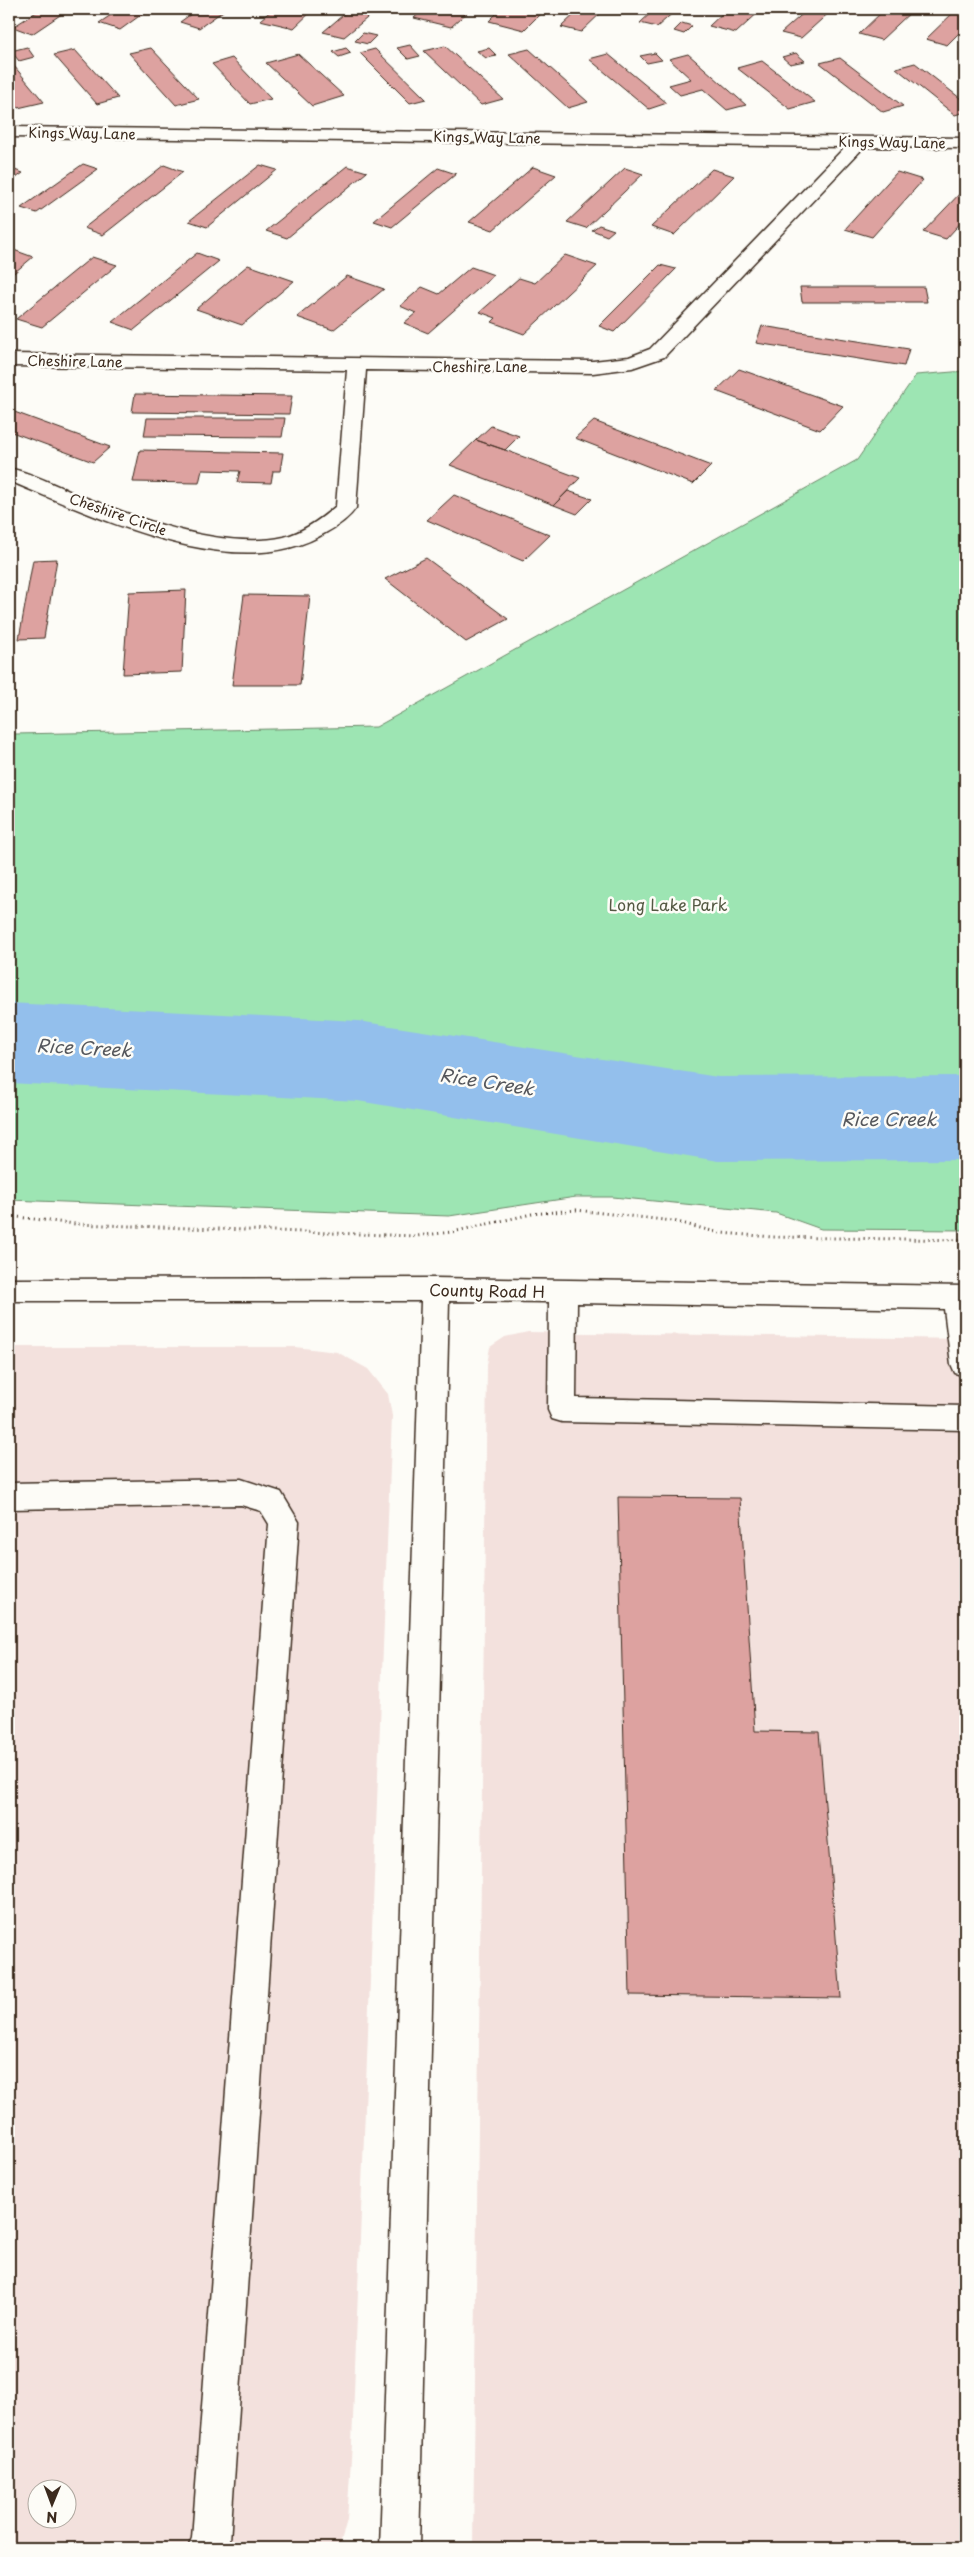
<svg xmlns="http://www.w3.org/2000/svg" width="974" height="2557" font-family="'Playpen Sans',sans-serif">
	<rect width="100%" height="100%" fill="#fdfcf7"/>
	<filter id="ink" filterUnits="userSpaceOnUse"><feTurbulence type="fractalNoise" baseFrequency=".02" numOctaves="2"/><feDisplacementMap in="SourceGraphic" scale="10" xChannelSelector="R" yChannelSelector="G"/><feConvolveMatrix kernelMatrix="1 2 1 2 8 2 1 2 1" color-interpolation-filters="sRGB"/></filter>
	<g filter="url(#ink)">
		<!-- built -->
		<path fill="#f3e1dd" fill-rule="evenodd" d="M528,1332L965,1339V2548H473L487,1365L490,1347L505,1337Z
			M9,1347H295L337,1352L368,1369L388,1394L392,1416L352,2444L347,2520L339,2548H9ZM38,2490H68V2520H38Z"/>
		<!-- green -->
		<path fill="#9de5b3" stroke="#6c8868" d="M965,371V1230L821,1229L776,1213L613,1197H576L449,1216L9,1200V730L15,734L376,727L857,460L916,375Z"/>
		<g fill="none" stroke-linecap="round" stroke-linejoin="round">
			<!-- river -->
			<path fill="#93bfec" fill-rule="evenodd" d="M9,1003L358,1021L718,1077L965,1076V1160L718,1161L358,1101L9,1083Z"/>
		</g>
		<!-- building -->
		<path fill="#dda2a0" stroke="#3b2a1e" d="M41,9H69L32,34L13,27Z
			M120,9H149L120,30L99,23Z
			M198,9H226L199,28L180,22Z
			M273,9H314L294,28L260,20Z
			M350,9H378L344,37L323,32Z
			M424,9H471L451,27L414,18Z
			M501,9H545L524,30L489,21Z
			M580,9H605L581,32L561,27Z
			M655,9H677L657,27L640,23Z
			M727,9H762L736,33L709,26Z
			M808,9H833L801,38L781,33Z
			M885,9H914L881,40L859,34Z
			M957,9H965V27L947,45L926,39Z
			M682,23L692,26L684,34L674,31Z
			M363,33L376,36L368,44L355,41Z
			M410,45L420,56L408,59L397,48Z
			M445,46L503,99L481,105L424,51Z
			M27,47L34,57L19,61L11,51Z
			M151,48L199,99L176,105L129,53Z
			M346,48L351,53L339,57L333,52Z
			M489,48L497,56L486,58L477,51Z
			M375,49L426,99L410,103L360,53Z
			M529,49L588,102L568,108L509,54Z
			M75,50L118,98L97,104L54,55Z
			M655,53L662,60L647,63L640,56Z
			M796,53L805,61L790,64L782,57Z
			M298,54L344,96L312,106L266,63Z
			M608,54L667,103L649,109L589,59Z
			M688,54L746,105L727,110L703,89L680,95L669,85L691,79L669,59Z
			M232,58L271,99L250,104L212,64Z
			M840,58L903,106L883,112L820,63Z
			M9,60L44,102L18,108L9,97Z
			M762,61L815,102L790,109L737,68Z
			M915,63L965,102V112L955,115L896,68Z
			M83,164L98,169L37,213L21,208Z
			M164,165L183,172L103,235L84,228Z
			M260,165L277,170L207,227L189,221Z
			M347,166L367,172L287,238L266,231Z
			M533,167L556,175L493,230L469,222Z
			M9,168L23,173L9,183Z
			M438,168L456,174L392,227L374,221Z
			M625,168L643,174L586,228L567,222Z
			M712,169L734,176L674,235L651,227Z
			M897,172L923,180L872,237L845,229Z
			M965,188V218L946,239L923,232Z
			M599,225L614,230L607,236L592,230Z
			M11,249L33,257L9,277V251Z
			M197,253L219,261L134,330L112,322Z
			M565,255L597,266L524,334L492,322L496,318L480,312L519,278L535,283Z
			M92,257L117,265L42,327L16,319Z
			M248,265L294,281L242,325L196,309Z
			M660,265L676,269L614,332L599,326Z
			M471,267L494,275L428,333L404,323L416,313L400,306L422,287L439,294Z
			M347,276L384,289L333,330L297,317Z
			M800,287H924L927,302H802Z
			M762,326L909,349L904,366L756,343Z
			M739,369L843,406L820,430L716,391Z
			M135,394L292,396L289,414L132,412Z
			M9,410L110,447L93,462L9,431Z
			M147,418H285L282,437L144,436Z
			M594,421L711,466L693,484L575,438Z
			M491,426L519,436L505,450L476,440Z
			M476,440L505,450L580,478L554,505L450,465Z
			M140,450L283,453L280,471H273L271,483L237,482L240,471L202,470L199,483L133,482Z
			M568,491L592,499L577,514L554,505Z
			M454,495L550,535L523,561L427,520Z
			M426,558L508,619L466,642L385,579Z
			M57,559L44,638L19,639L33,560Z
			M186,590L182,672L123,674L129,592Z
			M244,595L310,596L300,685H232Z
			M618,1497L740,1498L755,1731L819,1732L841,1998L630,1995Z"/>
		<g fill="none" stroke-linecap="round" stroke-linejoin="round">
			<!-- minor casing -->
			<g stroke="#3b2a1e" stroke-width="3">
				<path id="minor" d="M9,127L965,138V148L864,147L664,357L632,368L593,373L366,370L356,508C349,518 338,526 327,532C238,588 96,516 9,481V468C32,473 55,485 76,494C134,517 221,551 284,537C303,532 321,519 336,506L347,370L9,366V354L593,361L629,357L650,349L845,147L9,137Z
					M435,1278L965,1286V1376L955,1373L951,1364L944,1309L577,1303L576,1398L965,1406V1430L562,1422L552,1419L548,1410L549,1302L449,1301L419,2548H380L421,1301H9V1279Z
					M241,1479L281,1492L299,1522L230,2541L227,2548H188L192,2538L269,1524L261,1511L241,1505L9,1509V1483Z"/>
			</g>
			<!-- path -->
			<path stroke="#3b2a1e" stroke-width="3" stroke-dasharray="1 4" stroke-linecap="butt" d="M9,1216L75,1224L416,1236L452,1232L532,1214L576,1210L673,1221L720,1233L773,1237L965,1240"/>
			<!-- minor -->
			<use href="#minor" fill="#fdfcf7" fill-rule="evenodd"/>
		</g>
	</g>
	<g text-anchor="middle" dominant-baseline="central" stroke-width="5" stroke-linejoin="round" paint-order="stroke">
		<!-- far-street labels -->
		<g font-size="14" fill="#3b2a1e" stroke="#fdfcf7">
			<text transform="translate(82 133) rotate(1)">Kings Way Lane</text>
			<text transform="translate(487 137) rotate(1)">Kings Way Lane</text>
			<text transform="translate(892 142) rotate(1)">Kings Way Lane</text>
			<text transform="translate(75 361) rotate(1)">Cheshire Lane</text>
			<text x="480" y="366">Cheshire Lane</text>
			<text transform="translate(118 514) rotate(19)">Cheshire Circle</text>
		</g>
		<!-- park labels -->
		<g font-size="16" fill="#545943" stroke="#fdfcf7">
			<text x="668" y="904">Long Lake Park</text>
		</g>
		<!-- street labels -->
		<g font-size="16" fill="#3b2a1e" stroke="#fdfcf7">
			<text transform="translate(487 1290) rotate(1)">County Road H</text>
		</g>
		<!-- water labels -->
		<g font-size="18" font-style="italic" fill="#55575c" stroke="#fdfcf7">
			<text transform="translate(84 1047) rotate(3)">Rice Creek</text>
			<text transform="translate(487 1081) rotate(9)">Rice Creek</text>
			<text x="889" y="1118">Rice Creek</text>
		</g>
	</g>
	<!-- margin -->
	<rect width="974" height="2557" fill="none" stroke="#fdfcf7" stroke-width="30"/>
	<rect x="15" y="15" width="944" height="2527" fill="none" stroke="#3b2a1e" stroke-width="2" filter="url(#ink)"/>
	<!-- north arrow -->
	<g transform="translate(52 2504) rotate(181)"><circle r="24" fill="#fdfcf7" stroke="#afa8a0"/>
	<path d="M0-4L9 19L0 12L-9 19Z" fill="#3b2a1e"/>
	<text y="-8" font-size="14" font-weight="bold" text-anchor="middle" fill="#3b2a1e">N</text>
	</g>
</svg>
